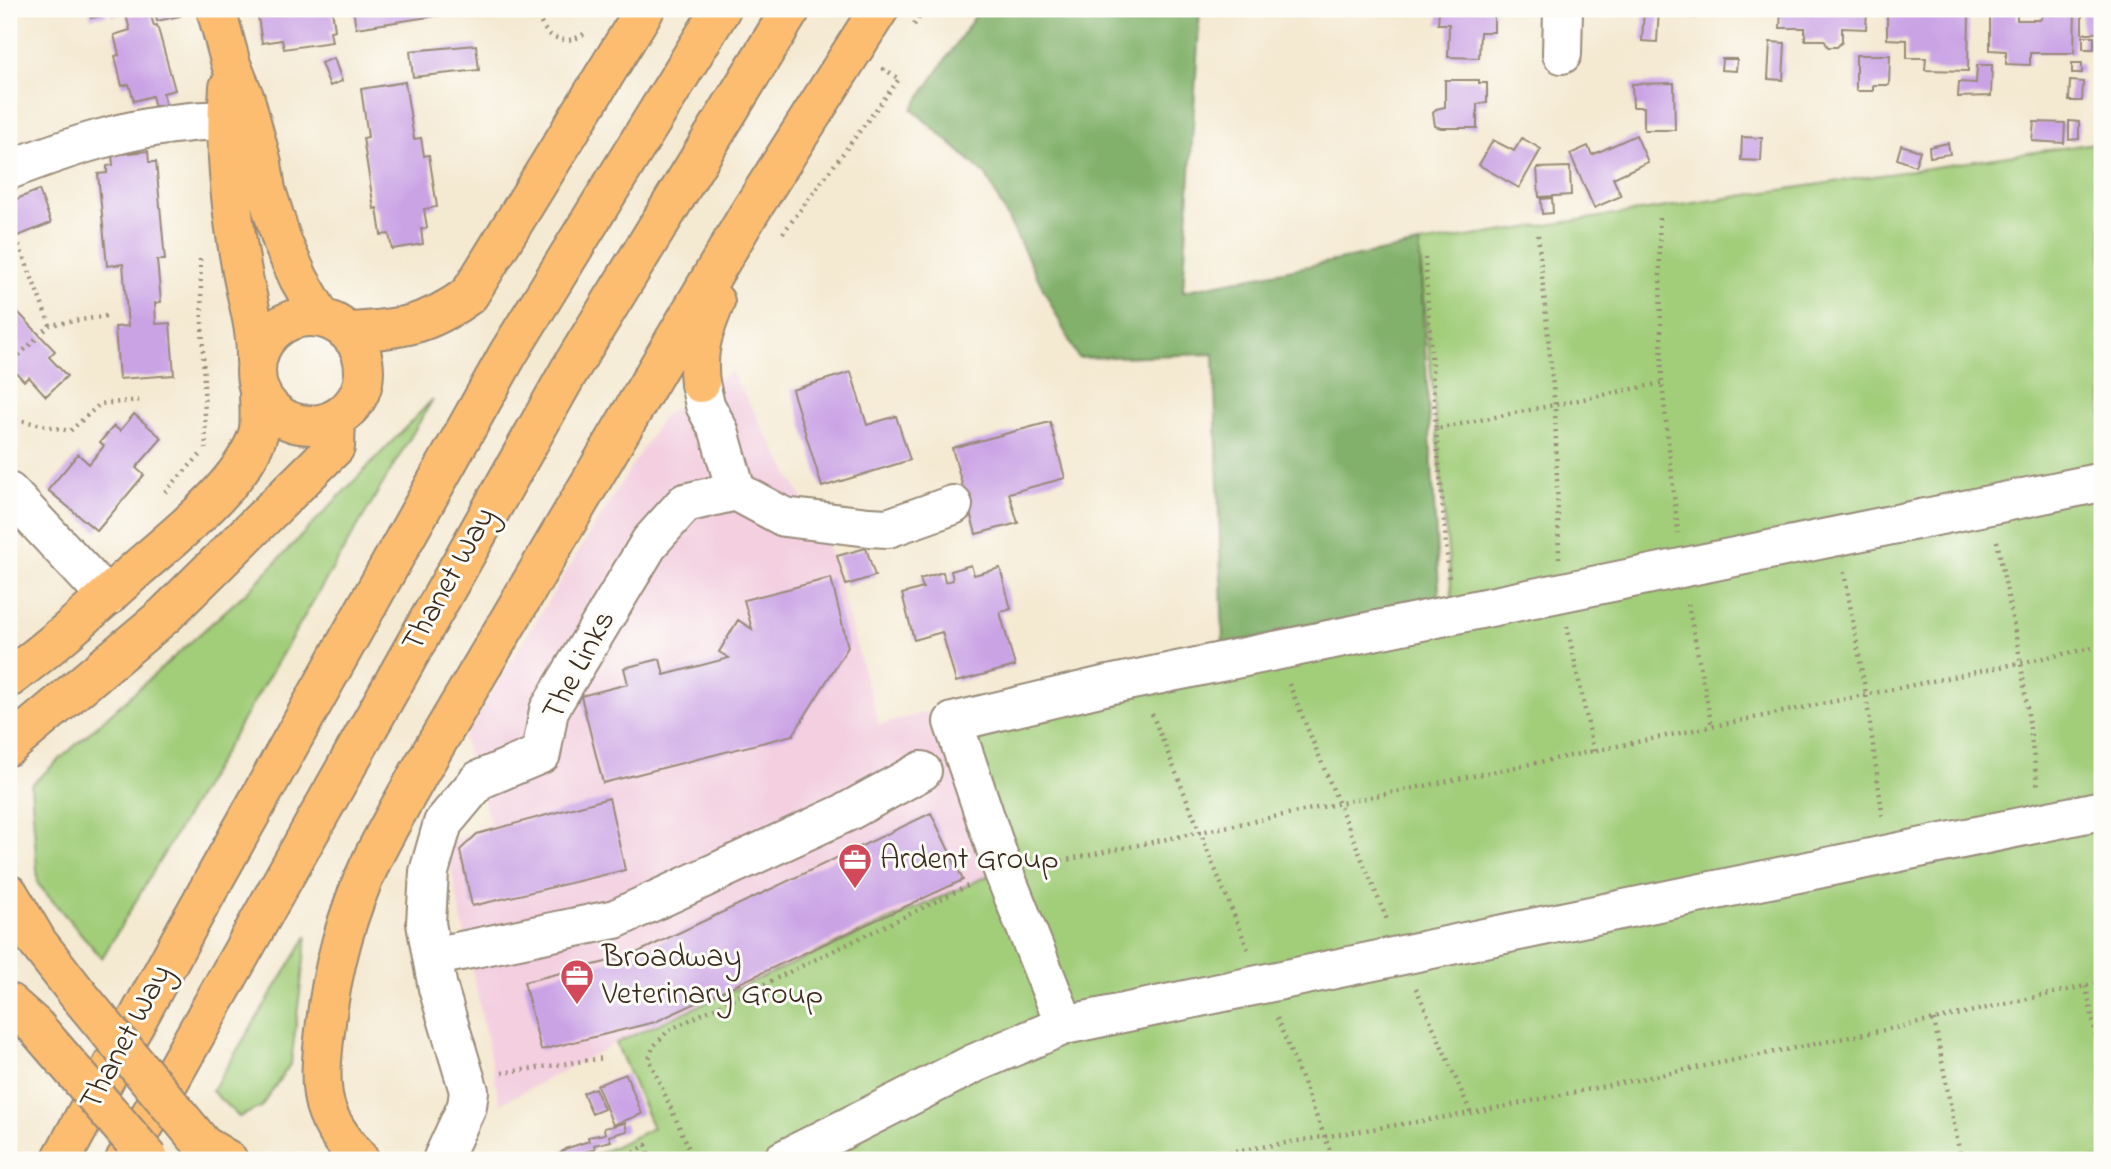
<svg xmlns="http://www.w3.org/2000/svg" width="2111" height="1169" font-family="'Indie Flower',sans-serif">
	<rect width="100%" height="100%" fill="#fdfcf7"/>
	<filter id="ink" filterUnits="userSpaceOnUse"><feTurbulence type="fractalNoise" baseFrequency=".0143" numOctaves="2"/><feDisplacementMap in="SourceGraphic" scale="14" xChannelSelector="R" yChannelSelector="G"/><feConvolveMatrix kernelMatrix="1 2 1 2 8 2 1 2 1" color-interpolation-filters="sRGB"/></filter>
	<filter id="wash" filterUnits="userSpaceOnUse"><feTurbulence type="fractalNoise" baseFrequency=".00686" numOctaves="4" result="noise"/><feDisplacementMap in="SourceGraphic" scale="28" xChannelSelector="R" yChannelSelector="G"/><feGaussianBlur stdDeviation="1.57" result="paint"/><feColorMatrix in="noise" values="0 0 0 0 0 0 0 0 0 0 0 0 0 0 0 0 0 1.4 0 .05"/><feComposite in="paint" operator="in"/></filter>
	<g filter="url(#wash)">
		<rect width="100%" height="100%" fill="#f4e9d1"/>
		<!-- built -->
		<path fill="#f3cfe0" d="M731,371L826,540L879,725L934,710L990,875L616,1043L500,1104L446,844L491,824L463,738L663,416Z"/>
		<!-- green -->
		<path fill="#a2ce7a" stroke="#6e7c4c" stroke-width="2" d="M2102,142V1160H586L653,1128L616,1043L990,875L934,710L1440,605L1453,606L1419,244Z
			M433,399L102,958L38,884L31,785L251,588Z
			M307,936L291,1063L261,1107L239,1117L212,1091Z"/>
		<!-- forest -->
		<path fill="#81b16a" stroke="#5e6e44" stroke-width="2" d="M980,9H1200L1183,291L1419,244L1440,605L1223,644L1214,354L1078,358L986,175L912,109Z"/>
		<g id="blocks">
			<!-- building -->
			<path fill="#caa3e5" d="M89,9H106L107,15L91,18Z
				M110,9H130L131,12L112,16Z
				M149,9L154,26L157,25L175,90L163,93L167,108L156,111L152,96L134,101L129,84L122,86L115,56L119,55L114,35L130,30L126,15Z
				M155,9H178L180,16L157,21Z
				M311,9H332L335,30L330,31L332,42L284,49L282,40L262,43L258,17Z
				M353,9H441L442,15L356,28Z
				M1439,9H1494V32H1480L1479,58L1448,57L1449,24H1438Z
				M1644,9H1659L1657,42L1642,41Z
				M1671,9H1697L1696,18L1670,16Z
				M1748,9H1770V14L1748,13Z
				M1781,9H1867L1866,29L1842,28V42L1837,47H1828L1824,40H1805V28H1780Z
				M1887,9H1969L1968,71L1925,70L1926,58H1907V40L1887,39Z
				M1990,9H2017V20H2040L2047,9H2075L2074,53H2030V65L2006,64V51L1990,50Z
				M2082,9H2102V33H2082Z
				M2083,36H2094V49H2083Z
				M1770,42L1785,43L1783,80L1768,79Z
				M476,45L479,70L413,77L410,51Z
				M1856,55H1890L1889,85H1873V91H1856Z
				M334,58L342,81L330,86L321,63Z
				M1722,59H1737L1736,71L1721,70Z
				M2072,63H2082V73H2072Z
				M1977,65H1992L1991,96L1958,97L1959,82L1976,83Z
				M1445,80H1479V83H1487V103L1477,104V128H1441L1435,126L1433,113L1436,109L1445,107Z
				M2070,81L2083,82L2082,101H2069Z
				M405,82L414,139L421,138L424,156L429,155L437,207L424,209L427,228L421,229L423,244L392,249L389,234L381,235L377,208L374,209L363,138L368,137L361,89Z
				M1674,83L1675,130H1644V107H1633L1632,84Z
				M2069,121L2079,122V139L2069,140Z
				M2034,122L2065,123L2064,143L2032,141Z
				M1636,135L1648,162L1613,178L1621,196L1594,208L1570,154L1588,146L1592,155Z
				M1742,137L1762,138L1761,161L1741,160Z
				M1522,138L1541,149L1519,188L1479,165L1493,140L1514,151Z
				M1948,143L1950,154L1930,157L1929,147Z
				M1901,145L1920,151L1915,166L1897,159Z
				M148,151L149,162H156L165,260H157L161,302L155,303L156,324L170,323L174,375L119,379L115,327L128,326L123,264L107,266L98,174L107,173V166L113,165L112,155Z
				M1570,167L1571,195L1539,197L1537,168Z
				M39,190L51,223L10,239L9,202Z
				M1552,198L1553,213L1542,214L1541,199Z
				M15,309L55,351L49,357L67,376L46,396L29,377L24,381L9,365V315Z
				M851,372L867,425L896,416L910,460L822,487L792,390Z
				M134,414L162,438L136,468L144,475L97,531L48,490L78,454L89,464L104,446L100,442L114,426L120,431Z
				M1050,422L1065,478L1009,493L1018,523L976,534L952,448Z
				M866,548L875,576L846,585L837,556Z
				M971,565L974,575L1000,568L1011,609L1000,612L1015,666L956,682L942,632L914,640L902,594L923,588L920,579L943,572L945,582L953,580L951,571Z
				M831,578L848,647L793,735L603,783L581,696L628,684L624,668L660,659L664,675L729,658L719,652L738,620L752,629L744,600Z
				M609,798L625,870L472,906L460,850L477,834Z
				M931,813L963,880L655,1022L541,1050L524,982L630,956Z
				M626,1074L642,1114L613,1125L597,1085Z
				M595,1088L604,1109L592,1114L583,1093Z
				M625,1123L627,1131L609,1136L611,1141L594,1145L595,1149L578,1154L569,1160H553L565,1149L589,1141L588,1137L605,1134L604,1128Z"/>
		</g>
	</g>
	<g filter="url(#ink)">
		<use href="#blocks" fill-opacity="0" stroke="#988a78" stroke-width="2"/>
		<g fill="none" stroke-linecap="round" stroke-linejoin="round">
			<!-- minor casing -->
			<g stroke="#988a78" stroke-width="42">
				<path id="minor" d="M1562,54L1563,9
					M9,170C66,148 129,127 191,122C210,120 230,121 250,120
					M700,383L705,405L719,431L736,491
					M736,491L784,517L869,527L888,528L953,505
					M9,492L107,597
					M432,957L615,919L847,812L922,771
					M1065,1025L2102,810
					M442,1160L467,1106L469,1091L438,988L432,957L426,923L429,872L443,823L479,780L541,754L549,710L650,542L685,503L736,491
					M783,1160L975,1063L1065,1025L1004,873L953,722L1108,685L2102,482"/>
			</g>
			<!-- major casing -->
			<g stroke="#988a78" stroke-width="42">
				<path id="major" d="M216,9L231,64L245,99L262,163L266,190L283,244L299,279L321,317
					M229,87C224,145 230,203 240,260C245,294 257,326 256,361
					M256 371a54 54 0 1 1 108 0a54 54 0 1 1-108 0Z
					M9,678C55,644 96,606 138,568C177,534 242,484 258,434C261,422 259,404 259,392
					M9,746L165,615L335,447L336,419
					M9,894L38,943L77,993
					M9,1003L35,1026
					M194,1134L203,1145L228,1160"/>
			</g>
			<!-- highway casing -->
			<g stroke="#988a78" stroke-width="42">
				<path id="highway" d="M348,332C400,329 427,326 469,295L645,9
					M700,383C696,349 703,333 715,302
					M359,1159C345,1143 331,1126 325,1105C319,1081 322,1056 325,1031C331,973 346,915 371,862C385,832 403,802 419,773L748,215L879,9
					M61,1160L188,926L508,354L721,9
					M125,1160L569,371L791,9"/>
			</g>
			<!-- path -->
			<path stroke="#988a78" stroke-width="4.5" stroke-dasharray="2 5" stroke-linecap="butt" d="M539,9C537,35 565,49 585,33
				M914,25L925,9
				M1659,218L1662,383L1678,533
				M783,233L899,79L884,69L885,68
				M1538,235L1555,407L1559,558
				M19,245L50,325
				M1425,258L1436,429L1662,383
				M200,259L206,449
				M9,365L50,325L106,316
				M9,418L70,431L100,404L141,400
				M1436,429L1449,578
				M165,492L200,455
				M1997,541L2021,663L2038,788
				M1844,572L1866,694L1883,819
				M1688,604L1712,727
				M1567,626L1594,752
				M1289,684L1388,922
				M1152,714L1249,952
				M1041,865L2102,646
				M2086,986L2102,1066
				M1416,988L1471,1113
				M1277,1018L1334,1160
				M1934,1020L1961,1160
				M502,1073L604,1058
				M622,1160L646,1145L651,1160
				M694,1160L649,1059L653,1047L669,1030L972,884
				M1180,1160L1471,1113L1934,1020L2102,982"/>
			<!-- minor -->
			<use href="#minor" stroke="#fff" stroke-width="38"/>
			<!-- major -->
			<use href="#major" stroke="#fcbd6f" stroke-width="38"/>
			<!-- highway -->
			<use href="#highway" stroke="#fcbd6f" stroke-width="38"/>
			<!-- major-bridge casing -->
			<g stroke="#988a78" stroke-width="42" stroke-linecap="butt">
				<path id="major-bridge" d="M77,993L194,1134
					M35,1026L150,1160"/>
			</g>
			<!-- major-bridge -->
			<use href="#major-bridge" stroke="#fcbd6f" stroke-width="38"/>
		</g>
	</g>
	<!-- icons -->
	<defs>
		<g id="office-pin" transform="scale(1.75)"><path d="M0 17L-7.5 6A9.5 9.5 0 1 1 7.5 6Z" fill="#d1495b" stroke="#fdfcf7"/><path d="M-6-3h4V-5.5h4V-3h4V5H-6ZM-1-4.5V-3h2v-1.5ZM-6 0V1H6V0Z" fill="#fff"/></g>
	</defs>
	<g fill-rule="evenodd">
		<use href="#office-pin" x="855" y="860"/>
		<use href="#office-pin" x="577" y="976"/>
	</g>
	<g text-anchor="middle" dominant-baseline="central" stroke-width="6" stroke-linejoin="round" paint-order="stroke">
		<!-- street labels -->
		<g font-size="32" fill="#3b2a1e" stroke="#fdfcf7">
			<text transform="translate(450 580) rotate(-61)">Thanet Way</text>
			<text transform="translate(580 666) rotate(-62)">The Links</text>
			<text transform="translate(127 1038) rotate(-62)">Thanet Way</text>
		</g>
		<!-- poi labels -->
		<g font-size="32" fill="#3b2a1e" stroke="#fdfcf7" text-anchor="start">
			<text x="880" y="860">Ardent Group</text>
			<text x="602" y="958">Broadway<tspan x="602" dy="37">Veterinary Group</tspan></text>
		</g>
	</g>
	<!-- margin -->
	<rect width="2111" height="1169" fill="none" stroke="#fdfcf7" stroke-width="35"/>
</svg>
